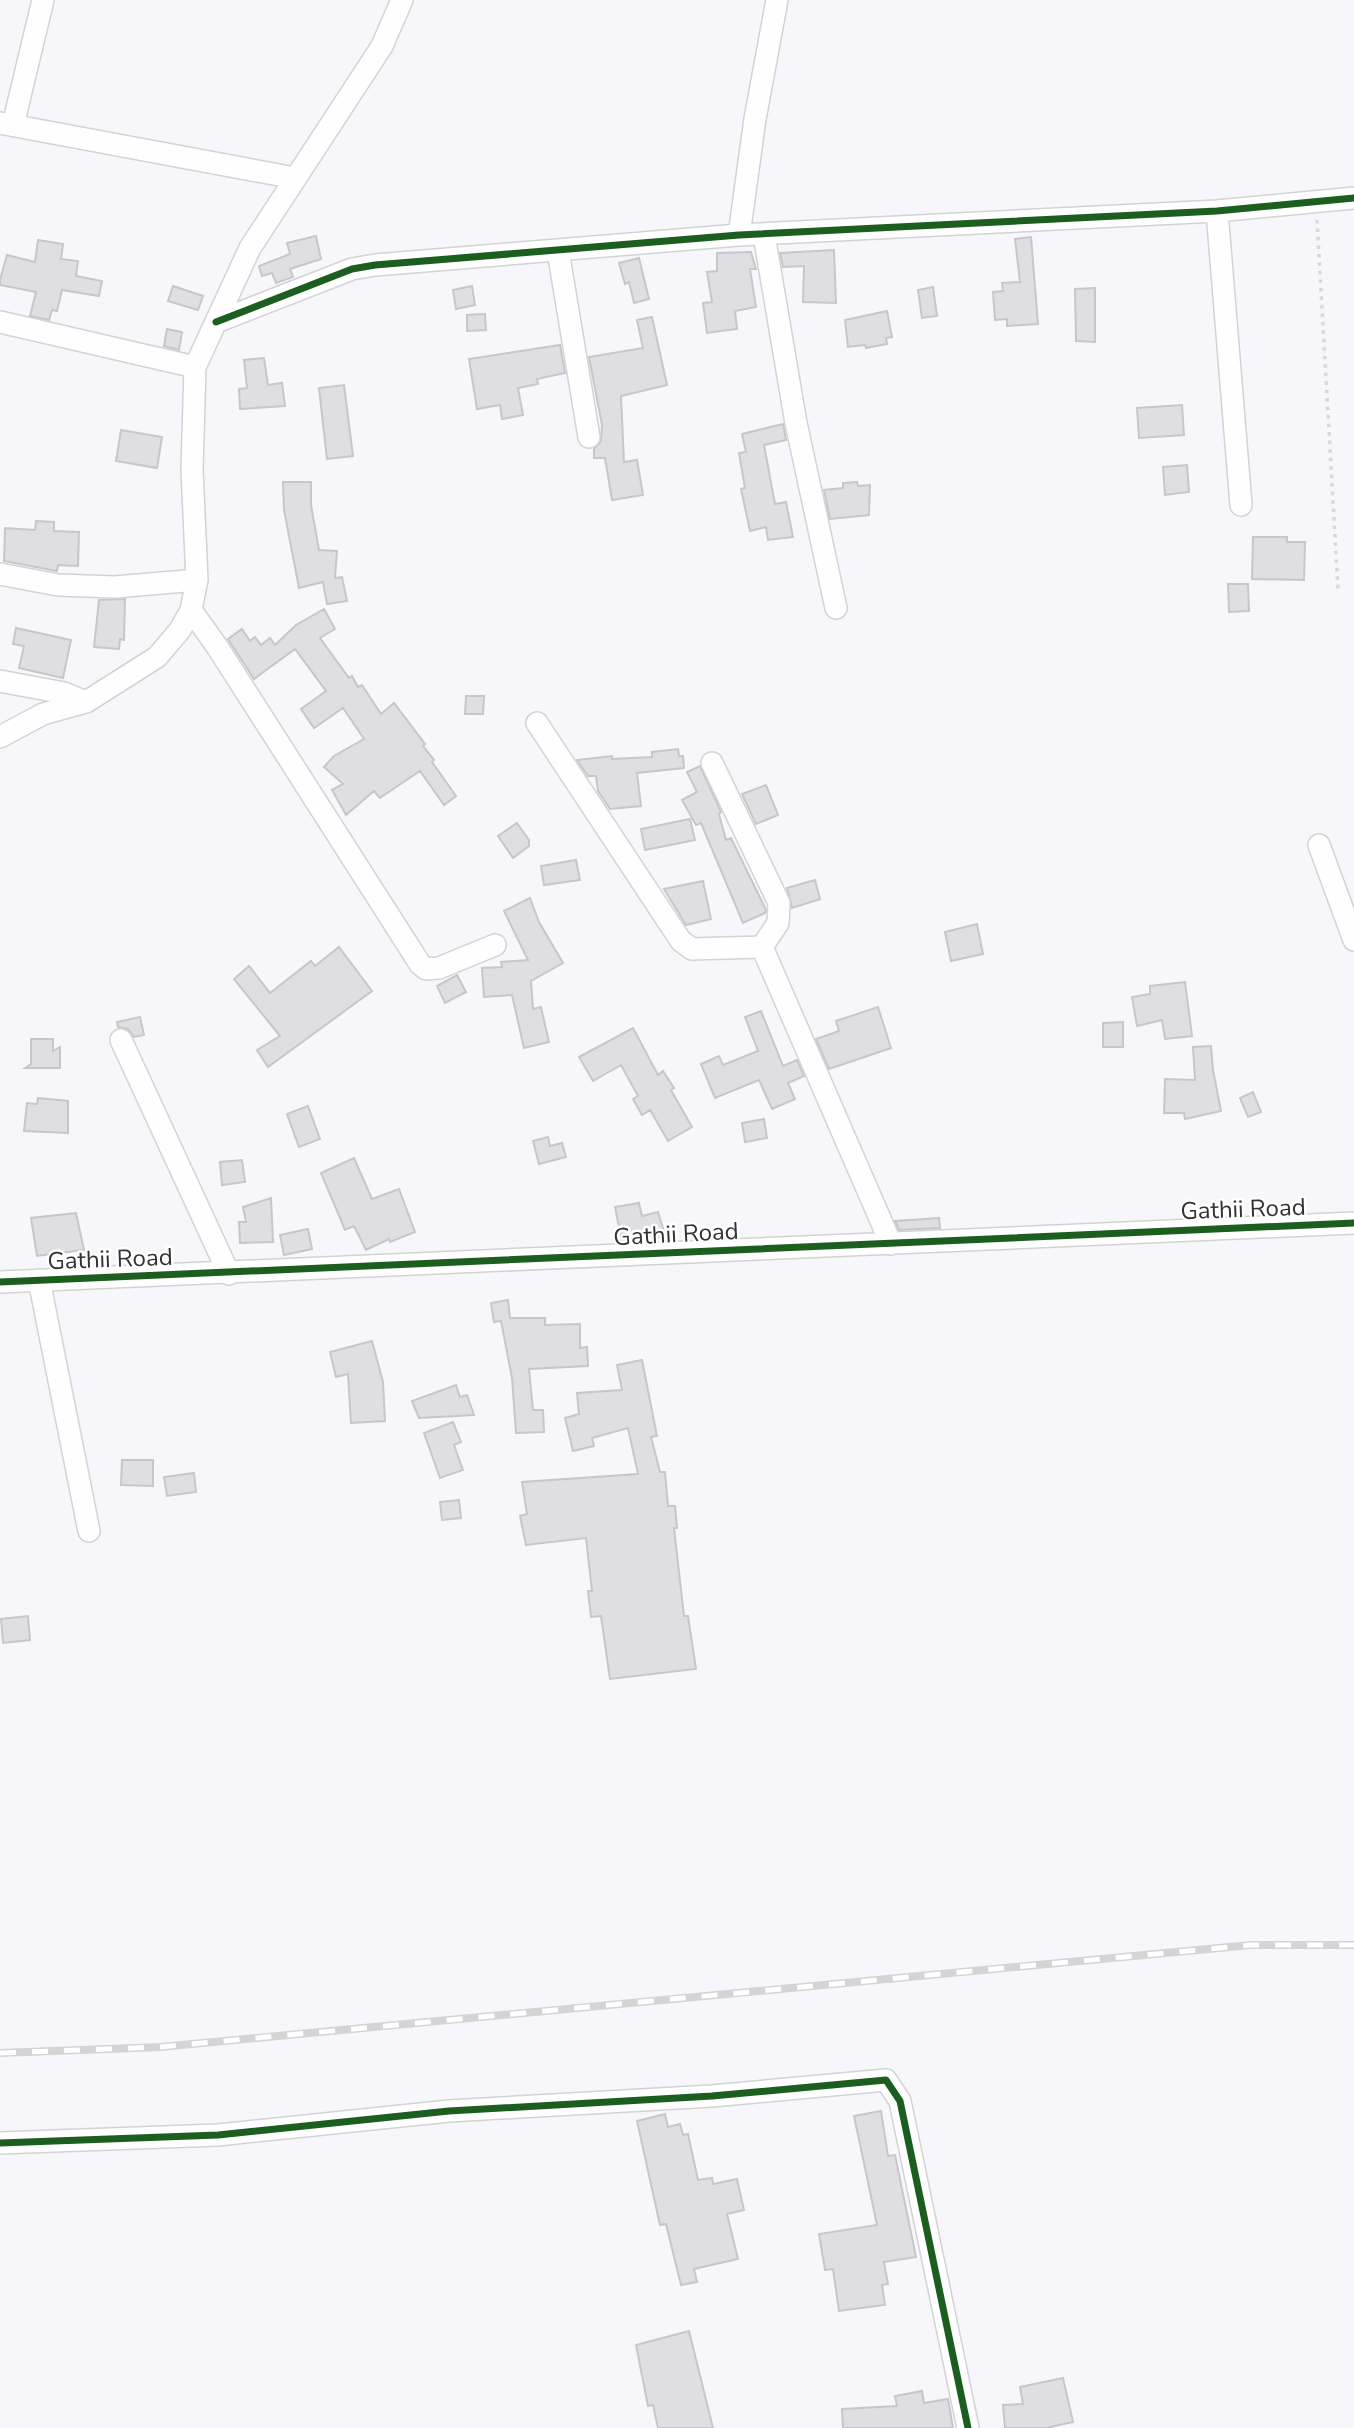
<svg xmlns="http://www.w3.org/2000/svg" width="1354" height="2428" font-family="'Nunito Sans',sans-serif">
	<rect width="100%" height="100%" fill="#f7f7fb"/>
	<!-- building -->
	<path fill="#dfdfe3" stroke="#c6c7ca" stroke-width="2" d="M316,236L321,259L290,269L293,277L276,283L272,273L262,276L259,266L290,254L287,243Z
		M1031,237L1038,324L1007,326V319L995,320L993,292L1003,291L1002,283L1020,282L1015,239Z
		M38,240L63,244L61,259L78,261L76,276L102,281L99,296L62,290L57,311L52,310L49,320L30,316L36,292L0,285V280L7,255L35,262Z
		M834,250L836,303L803,302L804,266L783,267L780,253Z
		M751,252L756,269H750L756,307L735,311L737,329L707,333L703,303L712,302L707,272L717,271V253Z
		M639,258L649,299L634,303L629,282L625,284L619,263Z
		M173,286L203,296L198,310L168,301Z
		M472,286L475,305L456,309L453,290Z
		M933,287L937,316L922,318L918,290Z
		M1095,288V342L1076,341L1075,289Z
		M887,311L892,337L886,338L887,344L866,348L865,345L848,347L845,320Z
		M485,314L486,330L467,331V315Z
		M652,317L667,385L621,396L624,462L637,460L643,495L612,500L605,458H594V449L601,441L602,425L589,357L643,348L637,320Z
		M167,329L182,332L179,350L164,346Z
		M560,345L565,373L537,379L538,384L518,388L523,415L502,419L500,405L477,409L469,359Z
		M264,358L268,385L282,383L285,406L240,409L239,389L247,388L244,360Z
		M344,385L353,456L327,459L319,388Z
		M1182,405L1184,435L1139,438L1137,408Z
		M783,424L786,440L764,445L775,504L786,502L793,537L768,540L766,527L750,531L741,489L745,488L739,453L746,452L742,434Z
		M121,430L162,437L157,468L116,461Z
		M1187,465L1189,492L1165,495L1163,467Z
		M283,482H311V505L319,550L337,551L335,578L342,577L347,601L327,604L323,582L299,588L284,510Z
		M857,482L858,486L870,485L869,515L830,519L824,490L843,488V483Z
		M36,521L54,522V531L79,532L78,566L58,565L57,571L4,561L5,528L35,530Z
		M1253,537H1287V542H1305L1304,580L1252,579Z
		M1228,584H1248L1249,611L1229,612Z
		M125,599L124,640L120,639L119,649L94,647L99,600Z
		M324,609L335,629L320,638L349,678L352,676L358,687L362,685L381,714L394,703L425,744L423,746L434,760L432,762L456,796L444,805L420,771L380,798L374,791L346,815L332,790L343,784L324,767L334,756L364,739L343,708L314,728L301,709L326,691L295,649L254,679L228,639L242,629L250,641L255,637L261,645L270,638L275,645L296,625Z
		M16,628L71,640L63,678L19,668L24,646L13,644Z
		M466,696H484L483,714H465Z
		M678,749L679,756H683L684,768L637,773L641,806L610,809L598,791L596,776H588L577,760L612,756V759L652,757V752Z
		M700,766L721,812L719,814L726,840L731,838L766,910L765,913L743,923L701,823L696,825L682,800L697,792L687,772Z
		M766,785L778,815L756,824L742,794Z
		M690,819L695,840L645,850L641,829Z
		M517,823L529,840V846L513,858L498,836Z
		M576,860L580,880L544,885L541,866Z
		M815,880L820,899L792,908L787,888Z
		M703,881L711,919L686,925L664,889Z
		M530,898L539,922L563,963L531,981L533,1009L541,1007L549,1042L524,1048L512,995L484,997L482,968L502,967L501,962L528,960L504,911Z
		M977,924L983,954L951,961L945,932Z
		M339,947L372,991L268,1067L257,1050L280,1036L234,979L249,966L270,993L311,961L315,966Z
		M457,975L466,992L445,1003L437,986Z
		M1185,982L1192,1036L1165,1039L1162,1020L1137,1026L1132,997L1150,994V986Z
		M878,1007L891,1048L829,1069L816,1039L839,1031L836,1021Z
		M761,1011L783,1066L797,1060L804,1076L788,1083L795,1099L772,1109L759,1080L715,1098L701,1064L719,1056L723,1065L758,1051L745,1017Z
		M140,1017L144,1035L134,1037L128,1029L118,1027L117,1022Z
		M1123,1022V1047H1103V1023Z
		M633,1028L658,1075L663,1071L674,1088L671,1090L692,1127L668,1141L650,1110L642,1115L633,1099L638,1096L621,1065L593,1081L579,1057Z
		M31,1039H53V1051L60,1047V1068H25L31,1064Z
		M1211,1046L1213,1070L1221,1111L1185,1119L1184,1113H1164L1165,1079L1195,1080L1193,1047Z
		M1253,1092L1261,1112L1248,1117L1240,1098Z
		M38,1098L68,1101V1133L24,1131L27,1103L37,1104Z
		M308,1106L320,1139L299,1147L287,1114Z
		M764,1119L767,1138L745,1142L742,1123Z
		M548,1137L550,1146L562,1143L566,1157L539,1164L533,1141Z
		M354,1158L372,1199L399,1189L415,1232L390,1242L389,1239L366,1250L354,1226L345,1230L321,1173Z
		M242,1160L245,1182L222,1185L220,1162Z
		M271,1198L273,1242L240,1243L239,1222H246L243,1207Z
		M639,1203L642,1216L658,1212L665,1235L649,1241L622,1242L615,1207Z
		M76,1213L84,1250L37,1256L31,1218Z
		M939,1218L940,1228L899,1230L895,1221Z
		M308,1229L312,1249L284,1255L280,1235Z
		M508,1300L510,1318H545V1325L580,1324V1348L587,1347L588,1366L529,1369L533,1410H543L544,1432L516,1433L512,1378L501,1321L494,1322L491,1303Z
		M372,1341L383,1382L385,1421L351,1423L348,1374L336,1377L330,1352Z
		M642,1360L657,1436L651,1437L660,1472H665L668,1506H675L677,1528H674L684,1616H688L696,1669L610,1679L601,1616L591,1617L588,1591H592L586,1538L526,1545L520,1516L527,1514L522,1482L638,1474L628,1428L592,1438L594,1446L573,1451L565,1418L579,1414L577,1393L622,1390L617,1365Z
		M456,1385L460,1397L467,1395L474,1415L419,1418L412,1401Z
		M453,1422L461,1442L454,1445L463,1470L440,1478L424,1433Z
		M122,1460H153V1486L121,1485Z
		M194,1473L196,1492L167,1496L164,1477Z
		M459,1500L461,1518L442,1520L440,1502Z
		M28,1616L30,1640L3,1643L1,1619Z
		M881,2111L888,2156L895,2155L916,2257L884,2262L888,2284L882,2285L885,2305L839,2311L833,2269L825,2270L819,2234L877,2225L854,2116Z
		M665,2114L668,2127L680,2124L683,2135L688,2134L698,2180L712,2178L713,2184L737,2179L744,2210L727,2214L738,2259L694,2269L697,2282L681,2285L666,2224L660,2225L637,2121Z
		M689,2331L713,2428H658L653,2405L648,2406L636,2345Z
		M1063,2378L1073,2422L1046,2428H1005L1003,2405L1023,2404L1020,2387Z
		M922,2391L924,2403L948,2399L953,2428H843L842,2409L897,2406L895,2396Z"/>
	<g fill="none" stroke-linecap="round" stroke-linejoin="round">
		<!-- minor casing -->
		<g stroke="#d3d3d6" stroke-width="24">
			<path id="minor" d="M0,123L295,178
				M13,125L43,0
				M1217,211L1241,505
				M739,235L755,119L777,0
				M764,235L796,423L836,608
				M558,251L589,437
				M0,322L195,367
				M216,322L352,269L375,265L739,235L1217,211L1354,198
				M0,574L58,585L115,587L197,580
				M191,610L218,648L420,964L426,969L439,968L495,945
				M0,681L64,693L86,702
				M537,723L681,941L692,949L762,947L778,923L779,903L712,763
				M0,737L43,714L86,702L157,657L180,630L191,610L197,580L192,470L195,367L250,248L382,46L402,0
				M1319,845L1354,940
				M762,947L891,1244
				M121,1040L229,1274
				M39,1280L89,1531
				M0,1282L1354,1223
				M0,2143L218,2135L449,2111L712,2096L886,2080L900,2101L968,2428"/>
		</g>
		<!-- path -->
		<path stroke="#d8d8d8" stroke-width="3.5" stroke-dasharray="3.5 5" stroke-linecap="butt" d="M1317,220L1338,589"/>
		<!-- minor -->
		<use href="#minor" stroke="#fefefe" stroke-width="21"/>
		<!-- rail casing -->
		<g stroke="#d4d4d5" stroke-width="8">
			<path id="rail" d="M0,2053L160,2047L1251,1945H1354"/>
		</g>
		<!-- rail -->
		<use href="#rail" stroke="#fff" stroke-width="5" stroke-dasharray="16" stroke-linecap="butt"/>
		<!-- cycleway casing -->
		<g stroke="#fff" stroke-width="11">
			<path id="cycleway" d="M216,322L352,269L375,265L739,235L1217,211L1354,198
				M0,1282L1354,1223
				M0,2143L218,2135L449,2111L712,2096L886,2080L900,2101L968,2428"/>
		</g>
		<!-- cycleway -->
		<use href="#cycleway" stroke="#1b5e20" stroke-width="7"/>
	</g>
	<g text-anchor="middle" dominant-baseline="central" stroke-width="5" stroke-linejoin="round" paint-order="stroke">
		<!-- street labels -->
		<g font-size="24" fill="#333336" stroke="#fff">
			<text transform="translate(1243 1209) rotate(-2)">Gathii Road</text>
			<text transform="translate(676 1234) rotate(-3)">Gathii Road</text>
			<text transform="translate(110 1259) rotate(-2)">Gathii Road</text>
		</g>
	</g>
</svg>
